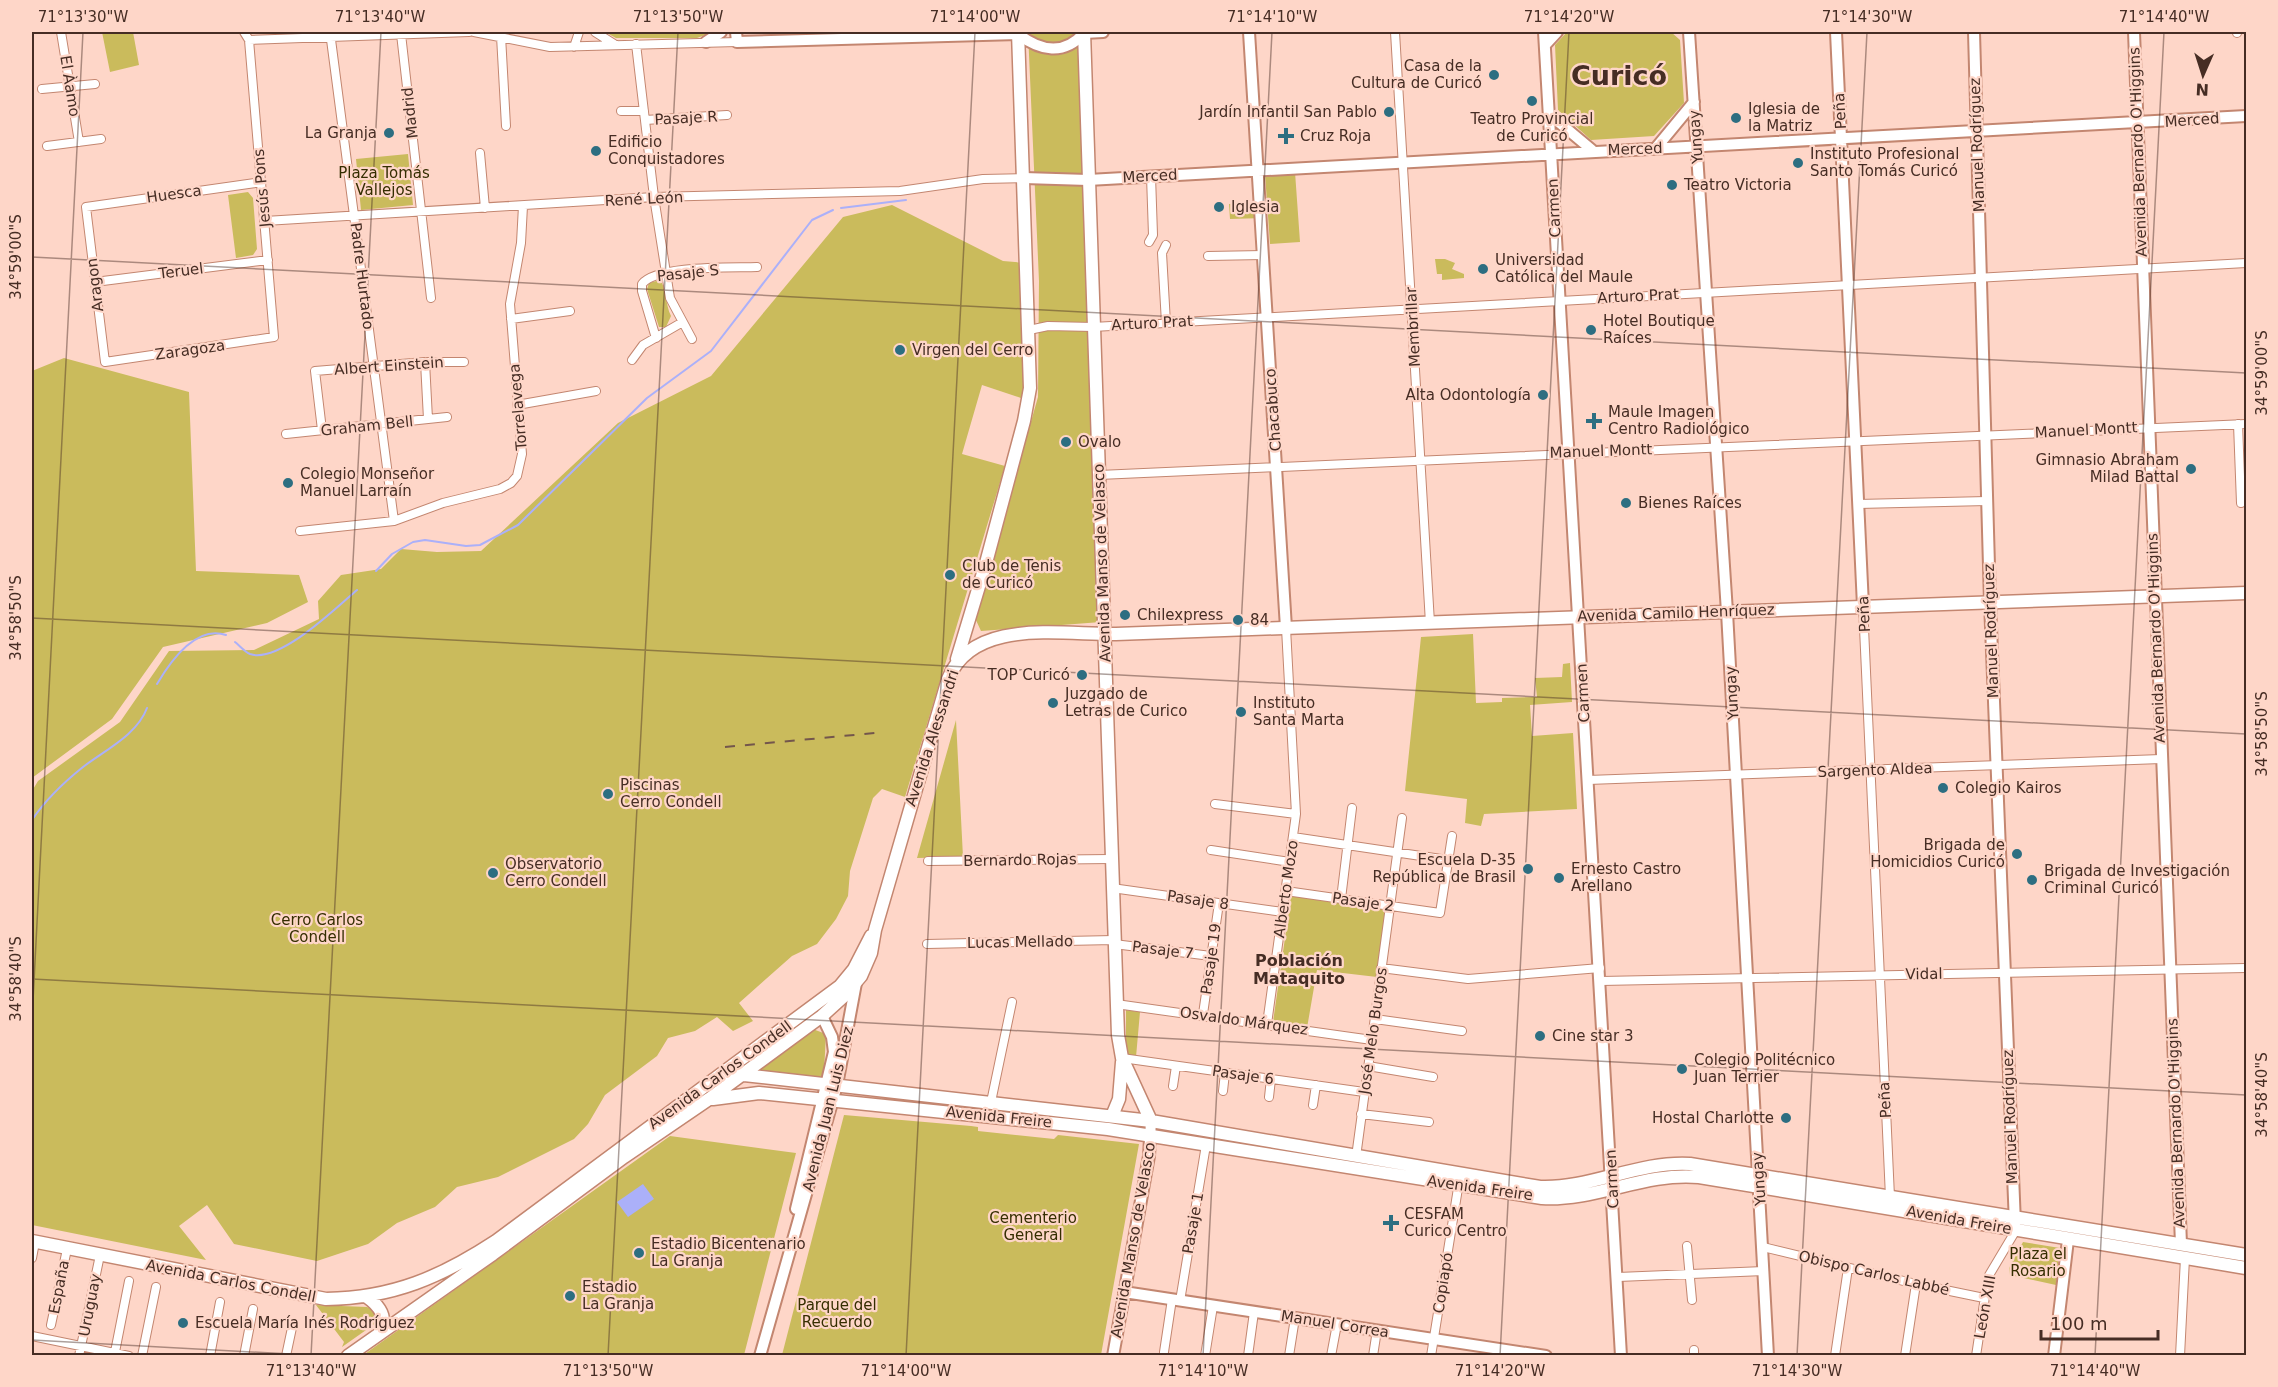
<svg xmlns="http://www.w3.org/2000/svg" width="2278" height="1387" font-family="'DejaVu Sans',sans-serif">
	<rect width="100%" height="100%" fill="#fed6c8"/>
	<!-- green -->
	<path fill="#cabb5c" d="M102,32H133L139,65L110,72Z
		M605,32H713L697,38H616Z
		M1028,32L1078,34L1101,622L981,631L975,618L1038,397L1039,281Z
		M1567,32H1671L1680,40L1684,103L1654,136L1591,140L1558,110L1555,45Z
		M408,154L413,205L361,210L356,159Z
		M1295,172L1300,242L1270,244L1265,174Z
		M248,192L253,198L257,249L253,255L236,258L228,195Z
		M1263,202L1264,218L1230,219L1229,204Z
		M892,205L1003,261L1025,263L1026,379L1021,398L982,385L962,454L1005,466L905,797L882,789L873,798L850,871L848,896L836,919L817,944L792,956L739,1003L753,1021L733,1031L717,1017L695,1031L668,1038L657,1056L605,1095L588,1124L574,1139L498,1177L457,1187L435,1207L397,1223L368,1244L317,1261L234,1244L207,1205L179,1226L206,1260L32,1225V791L38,781L120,722L169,651L254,650L319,619L318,601L341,575L381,569L401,549L437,552L481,551L618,423L711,376L843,217Z
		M1435,259H1445L1455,263L1452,269L1464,274V278L1442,280V274H1437Z
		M660,280C667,289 665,304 671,316L666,327H659L647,289L649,283Z
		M64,358L189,392L196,571L299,575L308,602L267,623L163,647L112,719L32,778V371Z
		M1473,634L1476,703L1502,702V698L1537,697L1535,678L1562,677L1563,664L1570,663L1572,702L1530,705L1532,736L1573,733L1577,809L1484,814L1481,826L1465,823L1467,799L1405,791L1421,637Z
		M956,720L963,857L917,858Z
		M1291,896L1387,908L1377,977L1317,970L1307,1028L1273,1022Z
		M1126,1010L1140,1012L1136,1057L1126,1056Z
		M810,1028L826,1034L824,1072L820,1077L758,1070Z
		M844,1115L971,1126L978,1127V1131L1054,1139L1058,1135L1139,1144L1101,1355H782Z
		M670,1136L796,1153L744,1355L362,1356Z
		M2023,1242L2060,1248L2056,1285L2010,1275L2009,1268Z
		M316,1305L367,1307L376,1312V1323L342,1347L344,1342Z"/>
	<!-- water -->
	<path fill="#abb0f9" d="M643,1184L654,1199L628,1217L617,1202Z"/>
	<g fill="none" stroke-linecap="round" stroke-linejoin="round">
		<!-- stream -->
		<path stroke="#abb0f9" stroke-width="2" d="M841,208L906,200
			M376,571L392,554L413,542L425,540L466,546L480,545L518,525L647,398L711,351L812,220L833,210
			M235,642C239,645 245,652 250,654C279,664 336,608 357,590
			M157,684C170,662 196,625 226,635
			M32,820C46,799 63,783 83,767C105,750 137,735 147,708"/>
		<!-- street casing -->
		<g stroke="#c38670" stroke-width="10">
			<path id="street" d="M61,32L79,142
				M244,32L249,40L274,337L105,362L86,207L262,182
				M330,32L394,521
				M474,32L550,47L737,42
				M595,32L614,44
				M1395,32L1430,623
				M2237,32V33
				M401,34L431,298
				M501,36L506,126
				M249,40L469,32
				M636,44L654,197L670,298L692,339
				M574,47L579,32
				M42,89L95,84
				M621,111H644
				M645,120L727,115
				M47,146L101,139
				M480,153L485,208
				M265,221L654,197L900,191L983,179L1024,178
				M1149,242L1153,235L1151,176
				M1208,256L1263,255
				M95,282L268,260
				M511,319L570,311
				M1166,323L1162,253L1166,245
				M1029,330L1048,326L1093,327L2246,263
				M656,338L642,291V284C657,265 732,268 757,267
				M632,360L643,345L681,323
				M425,362L428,419
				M517,405L596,391
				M2238,424L2241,503
				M322,430L315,371L425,362H464
				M286,434L447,417
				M1099,475L2246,424
				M1858,504L1987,501
				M300,531L394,521L443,503L500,489L511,483L517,476L522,454L510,304L521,243L523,206
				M1863,606L1890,1197
				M1588,780L2161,759
				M1215,804L1296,814
				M1293,837L1448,860
				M1211,850L1290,862
				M928,861L1111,859
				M1112,888L1283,912
				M1286,891L1440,913L1452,836
				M1341,899L1352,808
				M927,944L1114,940
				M1114,944L1211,956
				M1381,968L1468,979L1600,968
				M1601,981L2246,968
				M1116,1004L1372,1040
				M1203,1014L1219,903
				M1375,1019L1462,1031
				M1267,1024L1296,814L1286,628
				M1122,1058L1364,1092
				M1368,1066L1433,1077
				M1173,1086L1176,1066
				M1223,1091L1225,1073
				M1269,1097L1271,1079
				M991,1102L1012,1002
				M1313,1105L1316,1085
				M1361,1114L1429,1122
				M1356,1157L1402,818
				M1687,1246L1692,1300
				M1763,1247L1916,1284L1984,1298
				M32,1258L35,1242
				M1618,1277L1764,1271
				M1180,1301L1206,1145
				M51,1325L67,1249
				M32,1336L129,1356
				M1694,1350V1356
				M115,1352L129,1281
				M1164,1352L1172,1299
				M79,1356L100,1255
				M142,1356L156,1287
				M210,1356L220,1302
				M244,1356L253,1309
				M286,1356L293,1323
				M1205,1356L1213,1306
				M1248,1356L1254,1312
				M1289,1356L1295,1318
				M1331,1356L1337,1324
				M1373,1356L1377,1330
				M1431,1356L1459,1182
				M1835,1356L1848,1268
				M1905,1356L1916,1284
				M1976,1356L1988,1277L2016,1230
				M2180,1356L2185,1258"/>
		</g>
		<!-- secondary casing -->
		<g stroke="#c38670" stroke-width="14">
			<path id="secondary" d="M736,32L737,42L1018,34C1040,51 1064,56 1084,33
				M1249,32L1286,628
				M1544,32L1621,1356
				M1689,32L1727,612L1768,1356
				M1836,32L1863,606
				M1974,32L1990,602L2015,1224
				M2134,32L2181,1244
				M1084,33L1103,32
				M706,42L721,32
				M1545,45L1557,32
				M1549,114L1592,150
				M1656,148L1694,102
				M1024,178L1088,180L2246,116
				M796,1209L834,1052L832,1037L822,1016
				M1124,1292L1546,1356
				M760,1356L837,1085L856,983
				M1113,1356L1149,1156L1151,1121
				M2054,1356L2068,1240"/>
		</g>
		<!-- primary casing -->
		<g stroke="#c38670" stroke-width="15">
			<path id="primary" d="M1084,32L1118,1035L1122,1058L1151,1121
				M957,659L986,563L1024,421L1030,388L1018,32
				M720,1075H744L1151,1121L1540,1187C1591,1189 1637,1161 1690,1164L2246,1255
				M713,1099L759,1093L1108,1129L1542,1198C1597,1201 1643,1172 1699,1177L2246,1268
				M1112,1116L1119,1099L1122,1062
				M32,1241L326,1299C393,1298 441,1277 496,1241L840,986L854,969L871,936
				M367,1297C380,1306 387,1317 381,1333
				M348,1356L493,1254L624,1157L709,1099L822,1016L844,996L861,976L871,953L875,930L948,679C973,617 1062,635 1116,634L2246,593"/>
		</g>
		<!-- street -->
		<use href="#street" stroke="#fff" stroke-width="8"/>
		<!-- secondary -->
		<use href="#secondary" stroke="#fff" stroke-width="10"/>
		<!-- primary -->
		<use href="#primary" stroke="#fff" stroke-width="12"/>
		<!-- rail -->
		<path stroke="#73564c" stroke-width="2" stroke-dasharray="10 10" stroke-linecap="butt" d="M725,747L875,733"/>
	</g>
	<!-- ticks -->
	<path fill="none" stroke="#462d24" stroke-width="1.5" stroke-opacity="0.45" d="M32,257L2246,373M32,618L2246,734M32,979L2246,1095M32,1020L83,32M32,1340L326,1356M311,1356L381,32M608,1356L678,32M906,1356L975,32M1203,1356L1272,32M1500,1356L1569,32M1797,1356L1867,32M2095,1356L2164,32"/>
	<!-- markers -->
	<g fill="#2d6e81" stroke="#fed6c8" stroke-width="2">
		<circle cx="1494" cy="75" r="6"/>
		<circle cx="1532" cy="101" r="6"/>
		<circle cx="1389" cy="112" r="6"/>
		<circle cx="1736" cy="118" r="6"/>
		<circle cx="389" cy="133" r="6"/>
		<path d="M1283 127h6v6h6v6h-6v6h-6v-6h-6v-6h6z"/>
		<circle cx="596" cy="151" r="6"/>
		<circle cx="1798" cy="163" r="6"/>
		<circle cx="1672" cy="185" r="6"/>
		<circle cx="1219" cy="207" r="6"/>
		<circle cx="1483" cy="269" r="6"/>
		<circle cx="1591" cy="330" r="6"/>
		<circle cx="900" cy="350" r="6"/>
		<circle cx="1543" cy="395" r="6"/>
		<path d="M1591 412h6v6h6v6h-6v6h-6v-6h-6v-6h6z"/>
		<circle cx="1066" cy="442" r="6"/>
		<circle cx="2191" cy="469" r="6"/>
		<circle cx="288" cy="483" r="6"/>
		<circle cx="1626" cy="503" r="6"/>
		<circle cx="950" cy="575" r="6"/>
		<circle cx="1125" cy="615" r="6"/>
		<circle cx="1238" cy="620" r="6"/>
		<circle cx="1082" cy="675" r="6"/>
		<circle cx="1053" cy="703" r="6"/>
		<circle cx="1241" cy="712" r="6"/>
		<circle cx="1943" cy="788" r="6"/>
		<circle cx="608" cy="794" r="6"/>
		<circle cx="2017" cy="854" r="6"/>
		<circle cx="1528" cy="869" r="6"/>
		<circle cx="493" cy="873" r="6"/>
		<circle cx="1559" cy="878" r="6"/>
		<circle cx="2032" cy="880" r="6"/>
		<circle cx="1540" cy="1036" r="6"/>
		<circle cx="1682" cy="1069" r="6"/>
		<circle cx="1786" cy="1118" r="6"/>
		<path d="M1388 1214h6v6h6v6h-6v6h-6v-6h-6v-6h6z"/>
		<circle cx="639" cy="1253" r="6"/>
		<circle cx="570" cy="1296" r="6"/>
		<circle cx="183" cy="1323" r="6"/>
	</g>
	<g text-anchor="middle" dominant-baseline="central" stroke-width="4.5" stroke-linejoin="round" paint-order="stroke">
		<!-- poi labels -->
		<g font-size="15" fill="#462d24" stroke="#fed6c8" text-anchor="start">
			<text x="1482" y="66" text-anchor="end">Casa de la<tspan x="1482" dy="17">Cultura de Curicó</tspan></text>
			<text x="1748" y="109">Iglesia de<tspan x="1748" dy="17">la Matriz</tspan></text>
			<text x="1377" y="112" text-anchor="end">Jardín Infantil San Pablo</text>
			<text x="1532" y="119" text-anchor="middle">Teatro Provincial<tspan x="1532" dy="17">de Curicó</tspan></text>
			<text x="377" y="133" text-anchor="end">La Granja</text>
			<text x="1300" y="136">Cruz Roja</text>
			<text x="608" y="142">Edificio<tspan x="608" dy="17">Conquistadores</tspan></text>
			<text x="1810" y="154">Instituto Profesional<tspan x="1810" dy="17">Santo Tomás Curicó</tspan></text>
			<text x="1684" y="185">Teatro Victoria</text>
			<text x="1231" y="207">Iglesia</text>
			<text x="1495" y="260">Universidad<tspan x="1495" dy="17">Católica del Maule</tspan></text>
			<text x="1603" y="321">Hotel Boutique<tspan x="1603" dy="17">Raíces</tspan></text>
			<text x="912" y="350">Virgen del Cerro</text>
			<text x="1531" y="395" text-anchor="end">Alta Odontología</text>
			<text x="1608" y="412">Maule Imagen<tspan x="1608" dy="17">Centro Radiológico</tspan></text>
			<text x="1078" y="442">Ovalo</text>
			<text x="2179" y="460" text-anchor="end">Gimnasio Abraham<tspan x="2179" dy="17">Milad Battal</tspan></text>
			<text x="300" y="474">Colegio Monseñor<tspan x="300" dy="17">Manuel Larraín</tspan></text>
			<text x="1638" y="503">Bienes Raíces</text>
			<text x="962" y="566">Club de Tenis<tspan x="962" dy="17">de Curicó</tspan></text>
			<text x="1137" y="615">Chilexpress</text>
			<text x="1250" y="620">84</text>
			<text x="1070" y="675" text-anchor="end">TOP Curicó</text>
			<text x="1065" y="694">Juzgado de<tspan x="1065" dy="17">Letras de Curico</tspan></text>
			<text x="1253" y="703">Instituto<tspan x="1253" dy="17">Santa Marta</tspan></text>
			<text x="620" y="785">Piscinas<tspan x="620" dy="17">Cerro Condell</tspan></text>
			<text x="1955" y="788">Colegio Kairos</text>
			<text x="2005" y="845" text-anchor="end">Brigada de<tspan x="2005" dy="17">Homicidios Curicó</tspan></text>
			<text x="1516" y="860" text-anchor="end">Escuela D-35<tspan x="1516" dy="17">República de Brasil</tspan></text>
			<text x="505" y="864">Observatorio<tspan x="505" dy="17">Cerro Condell</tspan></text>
			<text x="1571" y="869">Ernesto Castro<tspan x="1571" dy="17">Arellano</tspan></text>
			<text x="2044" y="871">Brigada de Investigación<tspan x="2044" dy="17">Criminal Curicó</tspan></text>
			<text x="1552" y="1036">Cine star 3</text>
			<text x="1694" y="1060">Colegio Politécnico<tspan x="1694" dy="17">Juan Terrier</tspan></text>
			<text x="1774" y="1118" text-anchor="end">Hostal Charlotte</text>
			<text x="1404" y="1214">CESFAM<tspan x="1404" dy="17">Curico Centro</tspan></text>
			<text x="651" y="1244">Estadio Bicentenario<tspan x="651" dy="17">La Granja</tspan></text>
			<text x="582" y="1287">Estadio<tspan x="582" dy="17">La Granja</tspan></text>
			<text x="195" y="1323">Escuela María Inés Rodríguez</text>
		</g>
		<!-- street labels -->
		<g font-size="15" fill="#462d24" stroke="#fed6c8">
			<text transform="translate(70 86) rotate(81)">El Àamo</text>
			<text transform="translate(1840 111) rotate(-93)">Peña</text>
			<text transform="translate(410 113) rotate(-96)">Madrid</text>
			<text transform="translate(686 118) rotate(-3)">Pasaje R</text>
			<text transform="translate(2192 120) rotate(-4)">Merced</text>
			<text transform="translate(1696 137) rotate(-94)">Yungay</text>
			<text transform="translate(1977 145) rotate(-92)">Manuel Rodríguez</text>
			<text transform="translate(1635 149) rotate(-2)">Merced</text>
			<text transform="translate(2138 152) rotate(-92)">Avenida Bernardo O'Higgins</text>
			<text transform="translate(1150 176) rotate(-3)">Merced</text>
			<text transform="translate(262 188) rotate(-95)">Jesús Pons</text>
			<text transform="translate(174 194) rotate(-8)">Huesca</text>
			<text transform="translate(644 199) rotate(-3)">René León</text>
			<text transform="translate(1554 208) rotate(-93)">Carmen</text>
			<text transform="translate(181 271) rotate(-7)">Teruel</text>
			<text transform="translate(688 273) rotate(-6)">Pasaje S</text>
			<text transform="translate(362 276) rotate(83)">Padre Hurtado</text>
			<text transform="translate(95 285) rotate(-97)">Aragon</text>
			<text transform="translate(1638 296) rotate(-3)">Arturo Prat</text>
			<text transform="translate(1152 323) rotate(-3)">Arturo Prat</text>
			<text transform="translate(1413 327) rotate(-93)">Membrillar</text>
			<text transform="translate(190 350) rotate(-8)">Zaragoza</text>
			<text transform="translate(389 366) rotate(-4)">Albert Einstein</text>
			<text transform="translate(518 407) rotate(-95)">Torrelavega</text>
			<text transform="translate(1273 410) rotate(-94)">Chacabuco</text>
			<text transform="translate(367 426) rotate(-6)">Graham Bell</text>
			<text transform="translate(2086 430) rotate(-3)">Manuel Montt</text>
			<text transform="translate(1601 451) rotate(-2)">Manuel Montt</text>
			<text transform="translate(1102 563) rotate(-92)">Avenida Manso de Velasco</text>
			<text transform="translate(1676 613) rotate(-2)">Avenida Camilo Henríquez</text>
			<text transform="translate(1864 614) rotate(-93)">Peña</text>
			<text transform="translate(1991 631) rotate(-92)">Manuel Rodríguez</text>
			<text transform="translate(2156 638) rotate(-92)">Avenida Bernardo O'Higgins</text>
			<text transform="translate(1583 693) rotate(-93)">Carmen</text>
			<text transform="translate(1732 693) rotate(-93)">Yungay</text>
			<text transform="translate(932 738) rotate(-72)">Avenida Alessandri</text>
			<text transform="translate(1875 770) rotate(-2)">Sargento Aldea</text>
			<text transform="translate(1020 860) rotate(-1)">Bernardo Rojas</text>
			<text transform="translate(1286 889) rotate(-82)">Alberto Mozo</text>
			<text transform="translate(1198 900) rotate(8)">Pasaje 8</text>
			<text transform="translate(1363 902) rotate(8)">Pasaje 2</text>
			<text transform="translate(1020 942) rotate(-1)">Lucas Mellado</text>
			<text transform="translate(1163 950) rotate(7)">Pasaje 7</text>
			<text transform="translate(1211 959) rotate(-82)">Pasaje 19</text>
			<text transform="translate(1924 974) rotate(-1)">Vidal</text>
			<text transform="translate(1244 1021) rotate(8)">Osvaldo Márquez</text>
			<text transform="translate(1373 1031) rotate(-82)">José Melo Burgos</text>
			<text transform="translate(720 1075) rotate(-36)">Avenida Carlos Condell</text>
			<text transform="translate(1243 1075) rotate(8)">Pasaje 6</text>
			<text transform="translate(1885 1100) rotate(-93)">Peña</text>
			<text transform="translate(828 1109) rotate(-76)">Avenida Juan Luis Diez</text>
			<text transform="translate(999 1117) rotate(6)">Avenida Freire</text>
			<text transform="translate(2010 1117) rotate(-92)">Manuel Rodríguez</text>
			<text transform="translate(2176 1123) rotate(-92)">Avenida Bernardo O'Higgins</text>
			<text transform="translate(1612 1179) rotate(-93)">Carmen</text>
			<text transform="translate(1759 1179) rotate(-94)">Yungay</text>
			<text transform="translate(1480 1188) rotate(8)">Avenida Freire</text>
			<text transform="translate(1959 1220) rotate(10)">Avenida Freire</text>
			<text transform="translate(1193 1223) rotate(-80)">Pasaje 1</text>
			<text transform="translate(1133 1240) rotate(-80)">Avenida Manso de Velasco</text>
			<text transform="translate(1874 1273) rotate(13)">Obispo Carlos Labbé</text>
			<text transform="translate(231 1281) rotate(11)">Avenida Carlos Condell</text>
			<text transform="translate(1443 1283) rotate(-81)">Copiapó</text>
			<text transform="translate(59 1287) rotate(-79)">España</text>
			<text transform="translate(90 1305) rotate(-79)">Uruguay</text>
			<text transform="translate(1985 1307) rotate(-80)">León XIII</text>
			<text transform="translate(1335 1324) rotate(9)">Manuel Correa</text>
		</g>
		<!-- park labels -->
		<g font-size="15" fill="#352e00" stroke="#fed6c8">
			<text x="384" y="173">Plaza Tomás<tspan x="384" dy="17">Vallejos</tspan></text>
			<text x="317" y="920">Cerro Carlos<tspan x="317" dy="17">Condell</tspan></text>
			<text x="1033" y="1218">Cementerio<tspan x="1033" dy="17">General</tspan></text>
			<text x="2038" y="1254">Plaza el<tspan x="2038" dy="17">Rosario</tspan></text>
			<text x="837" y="1305">Parque del<tspan x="837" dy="17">Recuerdo</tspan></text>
		</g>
		<!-- neighbourhood labels -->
		<g font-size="16" font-weight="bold" fill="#462d24" stroke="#fed6c8">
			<text x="1299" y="960">Población<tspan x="1299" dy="18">Mataquito</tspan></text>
		</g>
		<!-- town labels -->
		<g font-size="27" font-weight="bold" fill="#462d24" stroke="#fed6c8">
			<text x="1619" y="75">Curicó</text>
		</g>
	</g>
	<!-- border -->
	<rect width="2278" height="1387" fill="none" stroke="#fed6c8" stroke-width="66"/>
	<!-- north arrow -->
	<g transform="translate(2203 75) rotate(183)" stroke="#fed6c8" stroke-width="4.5" paint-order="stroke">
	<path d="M0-4.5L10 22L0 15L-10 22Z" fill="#462d24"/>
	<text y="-9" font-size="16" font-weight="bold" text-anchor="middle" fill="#462d24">N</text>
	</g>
	<!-- scale -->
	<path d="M2041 1330v9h117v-9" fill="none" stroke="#462d24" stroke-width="3"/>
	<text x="2050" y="1330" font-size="18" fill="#462d24" stroke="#fed6c8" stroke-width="4.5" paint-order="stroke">100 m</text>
	<rect x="33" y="33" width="2212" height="1321" fill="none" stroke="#462d24" stroke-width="2"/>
	<g font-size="15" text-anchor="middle" fill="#462d24">
		<text x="83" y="22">71°13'30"W</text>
		<text x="380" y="22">71°13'40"W</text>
		<text x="678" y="22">71°13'50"W</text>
		<text x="975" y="22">71°14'00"W</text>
		<text x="1272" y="22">71°14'10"W</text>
		<text x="1569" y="22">71°14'20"W</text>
		<text x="1867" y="22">71°14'30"W</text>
		<text x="2164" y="22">71°14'40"W</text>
		<text transform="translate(16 257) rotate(-90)" y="5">34°59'00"S</text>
		<text transform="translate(2262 373) rotate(-90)" y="5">34°59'00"S</text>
		<text transform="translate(16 618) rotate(-90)" y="5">34°58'50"S</text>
		<text transform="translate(2262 734) rotate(-90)" y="5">34°58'50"S</text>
		<text transform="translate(16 979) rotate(-90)" y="5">34°58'40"S</text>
		<text transform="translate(2262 1095) rotate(-90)" y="5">34°58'40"S</text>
		<text x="311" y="1376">71°13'40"W</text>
		<text x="608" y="1376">71°13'50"W</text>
		<text x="906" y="1376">71°14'00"W</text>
		<text x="1203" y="1376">71°14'10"W</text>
		<text x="1500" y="1376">71°14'20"W</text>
		<text x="1797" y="1376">71°14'30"W</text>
		<text x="2095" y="1376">71°14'40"W</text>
	</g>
</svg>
